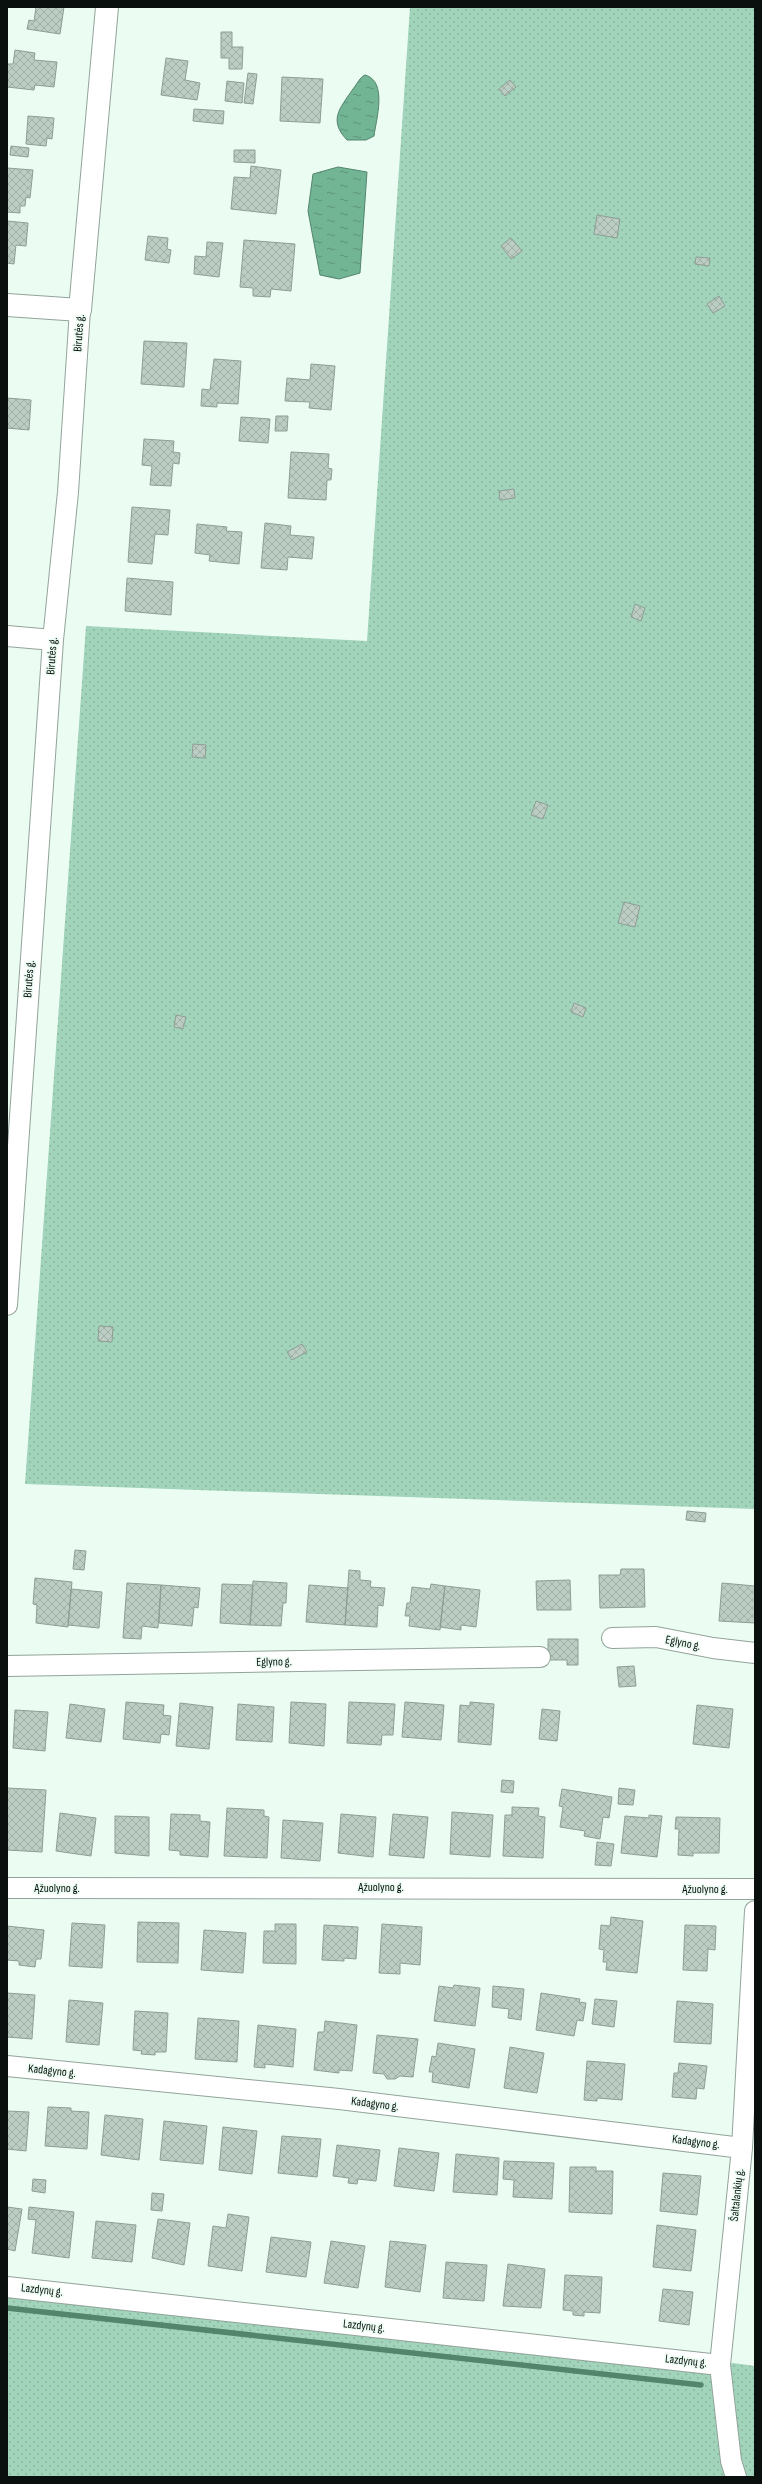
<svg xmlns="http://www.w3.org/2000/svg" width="762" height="2484" font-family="'Sofia Sans Condensed',sans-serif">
	<defs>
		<pattern id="grass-dots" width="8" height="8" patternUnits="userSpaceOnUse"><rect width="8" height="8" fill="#a1d4ba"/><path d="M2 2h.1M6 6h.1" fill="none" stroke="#89b59f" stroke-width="1.8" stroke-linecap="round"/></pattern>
		<pattern id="water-ripples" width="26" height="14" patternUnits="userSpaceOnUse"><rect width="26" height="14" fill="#72b595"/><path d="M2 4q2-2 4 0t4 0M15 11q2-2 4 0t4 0" fill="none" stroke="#5c9278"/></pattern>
		<pattern id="building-cross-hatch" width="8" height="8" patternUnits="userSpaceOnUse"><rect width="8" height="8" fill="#bccdc4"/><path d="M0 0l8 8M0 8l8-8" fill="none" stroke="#a0afa7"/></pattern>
	</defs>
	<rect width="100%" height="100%" fill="#ebfdf3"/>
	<!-- grass -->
	<path fill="url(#grass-dots)" d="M410,7H755V1509L25,1484L86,626L367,641Z
		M7,2287L707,2371L733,2363L755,2366V2477H7Z"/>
	<!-- water -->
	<path fill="url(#water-ripples)" stroke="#53846c" d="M365,75C388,81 376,120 374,136L366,140H347C328,120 340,108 353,89C357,84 360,77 365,75Z
		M338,167L367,172L360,273L339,279L320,275L308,211L313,174Z"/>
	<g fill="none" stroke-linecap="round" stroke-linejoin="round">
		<!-- stream -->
		<path stroke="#53846c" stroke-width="5.5" d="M7,2308L701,2385"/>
	</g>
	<!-- building -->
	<path fill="url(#building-cross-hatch)" stroke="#8e9e95" d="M36,7H64L60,34L27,29L29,20L34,21Z
		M221,32H232V47H243L242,69H229V58H221Z
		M15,50L35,53L34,60L57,62L54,87L35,85L34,90L7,87V64H13Z
		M166,58L188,61L185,80L200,83L197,100L161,95Z
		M248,73L257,74L253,104L244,103Z
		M282,77L323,79L320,123L280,121Z
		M510,80L516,87L505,96L499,89Z
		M227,81L244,83L242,103L225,101Z
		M194,109L224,111L223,124L193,121Z
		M28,116L54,118L52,139L47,138L46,146L26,144Z
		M11,146L29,148L28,157L10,155Z
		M234,150H255V163L234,162Z
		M251,166L281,170L276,214L231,209L234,177L250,178Z
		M7,168L33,170L30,198L26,197L25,206H20V213L7,212Z
		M597,215L620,219L617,238L594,234Z
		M7,221L28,223L26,246L16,245L14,264L7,263Z
		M148,236L168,238L167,249L171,250L169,263L145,260Z
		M511,238L522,251L511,259L501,246Z
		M244,240L295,244L291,291L271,289L270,297L253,296V288L240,287Z
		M207,242L223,243L219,277L194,274L195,256L206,257Z
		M696,257L710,258L709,266L695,264Z
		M719,296L725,306L713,313L707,304Z
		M144,341L187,343L184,387L141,384Z
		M214,359L241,361L238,404L217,403V407L201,406L202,389L210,390Z
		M311,364L335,366L331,410L309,408L310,402L285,401L287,378L310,380Z
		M7,398L31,400L29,430L7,428Z
		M276,416H288L287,431H275Z
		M241,417L270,419L268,443L239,441Z
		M144,439L174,441L173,452L180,453L179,464L173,463L171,486L150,485L152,466L142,465Z
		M291,452L329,454L328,468L332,469L331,480H327L326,500L288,498Z
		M514,489L515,498L500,500L499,491Z
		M132,507L170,510L168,535L155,534L152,564L128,562Z
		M265,523L291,526L290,535L314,537L312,559L288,557L287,570L261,568Z
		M197,524L227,527L226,531L242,532L239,564L209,561L210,555L195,553Z
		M127,578L173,582L171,615L125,611Z
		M635,604L645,608L641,621L631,617Z
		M193,744L206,745L205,758L192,757Z
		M536,801L548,805L543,819L531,815Z
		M624,902L640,906L635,927L618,923Z
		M574,1003L586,1008L583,1017L571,1012Z
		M176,1015L186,1017L183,1029L174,1027Z
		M99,1326L113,1327L112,1342L98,1341Z
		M302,1344L307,1352L292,1360L287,1352Z
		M687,1511L706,1513L705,1522L686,1520Z
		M75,1550L86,1551L84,1570L73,1569Z
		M621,1569H644L645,1607L600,1608L599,1575H620Z
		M349,1570L360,1571V1580L371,1581L370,1587L385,1588L383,1606L378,1605L377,1627L345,1625Z
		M35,1578L72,1582L68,1627L36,1623L37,1605L33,1604Z
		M570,1580L571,1610H537L536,1581Z
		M253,1581L287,1583L286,1603H283L281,1626L250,1625Z
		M127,1583L161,1585L158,1628L142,1626L141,1639L123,1638Z
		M722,1583L755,1586V1623L719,1621Z
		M222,1584L253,1585L250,1625L220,1623Z
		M431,1584L445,1586L440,1630L409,1626L410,1616H405L407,1603H410L412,1587L430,1589Z
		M161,1585L200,1588L198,1608L194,1607L192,1626L159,1623Z
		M309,1585L348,1588L345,1625L306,1622Z
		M445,1586L480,1590L476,1627L461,1625V1630L440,1627Z
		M71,1589L102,1592L99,1628L68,1625Z
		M548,1639H578V1665H567V1660H548Z
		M634,1666L636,1686L619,1687L617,1667Z
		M126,1702L164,1705L163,1715L171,1716L169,1735L161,1734L160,1743L123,1739Z
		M291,1702L326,1704L324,1746L289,1743Z
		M349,1702L395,1704L393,1735H382L381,1745L347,1743Z
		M405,1702L444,1705L441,1740L402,1737Z
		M470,1702L494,1704L491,1745L458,1742L460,1705L470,1706Z
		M180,1703L213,1707L209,1749L176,1746Z
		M70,1704L105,1709L101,1742L66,1738Z
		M238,1704L274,1707L272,1742L236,1740Z
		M697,1705L733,1709L729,1748L693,1744Z
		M542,1709L560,1711L557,1741L539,1739Z
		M15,1710L48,1712L45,1751L13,1748Z
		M502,1780L514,1781L513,1793L501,1792Z
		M7,1788L46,1790L42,1852L7,1850Z
		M619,1788L635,1790L633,1805L618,1804Z
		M562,1789L612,1797L609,1818L603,1817L600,1839L584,1836L585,1831L560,1827L563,1807L559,1806Z
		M512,1807L539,1808L538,1816L545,1817L543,1858L503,1856L505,1815H512Z
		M227,1808L264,1810V1816L269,1817L267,1858L224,1856Z
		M452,1812L493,1815L490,1857L450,1854Z
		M60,1813L96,1818L91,1856L56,1851Z
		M171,1814L200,1815V1821L210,1822L208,1857L180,1855V1851L169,1850Z
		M341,1814L376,1817L373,1857L338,1853Z
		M393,1814L428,1817L424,1858L389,1855Z
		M649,1815L662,1816L657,1857L621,1853L625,1816L649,1818Z
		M115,1816L149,1817V1856L115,1853Z
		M676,1817L720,1818L719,1853H693V1856L678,1855L679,1829H675Z
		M283,1820L323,1823L320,1861L281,1858Z
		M597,1842L614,1844L611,1866L595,1865Z
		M611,1917L643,1921L637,1973L606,1970L607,1962H603L604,1950L599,1949L601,1925L610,1926Z
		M138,1922L179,1923L178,1963L137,1962Z
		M72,1923L105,1925L102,1968L69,1966Z
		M275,1924H296V1964L263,1963L264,1931H275Z
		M382,1924L422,1927L420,1965L400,1963V1974L379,1973Z
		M324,1925L358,1927L356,1959L344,1958V1961L322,1960Z
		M685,1925L716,1926L715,1950L708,1949L707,1971L683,1970Z
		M7,1926L44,1930L41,1959H36L35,1967L19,1965V1961L7,1960Z
		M204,1930L246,1933L243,1973L201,1970Z
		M454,1985L480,1988L475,2026L434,2021L439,1986L453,1988Z
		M493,1986L524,1989L521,2020L508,2018L509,2009L492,2007Z
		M7,1993L35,1995L32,2039L7,2037Z
		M541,1993L580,1999L579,2002L586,2003L583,2021L577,2020L574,2036L536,2030Z
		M595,1999L617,2001L614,2027L592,2024Z
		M69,2000L103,2003L99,2045L66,2042Z
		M677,2001L713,2004L711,2044L674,2042Z
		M135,2011L168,2013L166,2052H155V2055L141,2054L142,2051L133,2050Z
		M198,2018L239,2021L237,2062L195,2059Z
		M325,2021L357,2025L352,2071L339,2070V2073L314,2070L318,2032H324Z
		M258,2025L296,2029L293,2067L265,2064V2068L254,2067Z
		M377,2035L418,2039L413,2077L400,2076L395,2079H387L384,2074L373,2073Z
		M438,2043L475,2049L469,2088L432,2082L433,2072H429L432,2056L436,2057Z
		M510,2047L544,2053L537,2093L504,2088Z
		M587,2061L625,2064L622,2100L597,2098V2101L584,2100Z
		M679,2063L707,2066L704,2089L697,2088L696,2099L672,2097L674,2073H678Z
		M48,2107L71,2108V2111L89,2112L87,2149L45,2146Z
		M7,2111L29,2112L26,2151L7,2149Z
		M105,2115L143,2119L139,2160L101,2155Z
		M164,2121L207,2126L203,2164L160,2160Z
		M223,2127L257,2131L252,2174L219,2170Z
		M282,2136L321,2139L317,2177L278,2173Z
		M337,2145L380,2150L376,2181L358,2179L357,2184L348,2183L349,2178L333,2176Z
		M399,2148L439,2153L434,2191L394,2186Z
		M456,2154L499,2158L497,2195L453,2192Z
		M504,2161L554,2163L552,2199L513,2197L514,2180L503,2179Z
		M570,2167H596V2171H613L612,2214L569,2212Z
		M663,2173L701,2176L697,2215L660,2211Z
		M33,2179L46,2180L45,2193L32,2191Z
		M152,2193L164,2194L162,2211L151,2210Z
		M7,2207L22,2209L15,2251L7,2249Z
		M29,2207L74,2212L69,2258L32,2253L36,2220L28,2219Z
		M228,2214L249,2217L242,2271L208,2266L213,2226L226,2228Z
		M158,2219L190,2223L184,2265L152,2258Z
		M96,2221L136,2225L132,2262L92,2258Z
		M657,2225L696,2230L691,2271L653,2267Z
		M271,2237L311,2242L306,2277L266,2272Z
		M331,2241L365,2246L358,2288L324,2283Z
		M390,2241L426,2245L420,2292L385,2287Z
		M446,2262L487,2265L484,2301L443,2298Z
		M508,2264L545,2269L541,2308L503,2306Z
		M565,2275L602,2277L600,2313L584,2312V2316L573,2315V2311L563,2310Z
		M663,2289L693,2292L689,2325L659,2321Z"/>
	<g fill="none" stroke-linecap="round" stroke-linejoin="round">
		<!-- minor casing -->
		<g stroke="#92a39a" stroke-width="22">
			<path id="minor" d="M7,636L53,640
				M7,1305L53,640L68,492L80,310
				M612,1638L656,1637L713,1648L755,1653
				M7,1666L540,1657
				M7,1888L755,1889
				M7,2066L339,2099L742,2148
				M7,2287L720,2365
				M736,2477L731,2461L720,2365L742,2148L755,1911"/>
		</g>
		<!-- tertiary casing -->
		<g stroke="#92a39a" stroke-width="24">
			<path id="tertiary" d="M7,305L80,310L107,7"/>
		</g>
		<!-- minor -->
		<use href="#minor" stroke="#fff" stroke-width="20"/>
		<!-- tertiary -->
		<use href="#tertiary" stroke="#fff" stroke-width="22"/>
	</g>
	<g text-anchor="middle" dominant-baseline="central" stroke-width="3" stroke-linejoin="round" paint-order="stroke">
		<!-- street labels -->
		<g font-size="12" fill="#0a100d" stroke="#ebfdf3">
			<text transform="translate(79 333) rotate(-86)">Birutės g.</text>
			<text transform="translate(52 656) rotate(-86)">Birutės g.</text>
			<text transform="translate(29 979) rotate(-86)">Birutės g.</text>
			<text transform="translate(683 1643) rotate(11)">Eglyno g.</text>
			<text transform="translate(274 1662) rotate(-1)">Eglyno g.</text>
			<text x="381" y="1887">Ąžuolyno g.</text>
			<text x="57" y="1888">Ąžuolyno g.</text>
			<text x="705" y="1889">Ąžuolyno g.</text>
			<text transform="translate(52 2071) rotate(6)">Kadagyno g.</text>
			<text transform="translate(375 2104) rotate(7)">Kadagyno g.</text>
			<text transform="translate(696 2142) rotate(7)">Kadagyno g.</text>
			<text transform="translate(737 2195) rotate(-84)">Šaltalankių g.</text>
			<text transform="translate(42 2290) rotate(6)">Lazdynų g.</text>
			<text transform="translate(364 2326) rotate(6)">Lazdynų g.</text>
			<text transform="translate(686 2361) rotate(6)">Lazdynų g.</text>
		</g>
	</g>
	<!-- border -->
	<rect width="762" height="2484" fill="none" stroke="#0a100d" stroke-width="16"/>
</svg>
